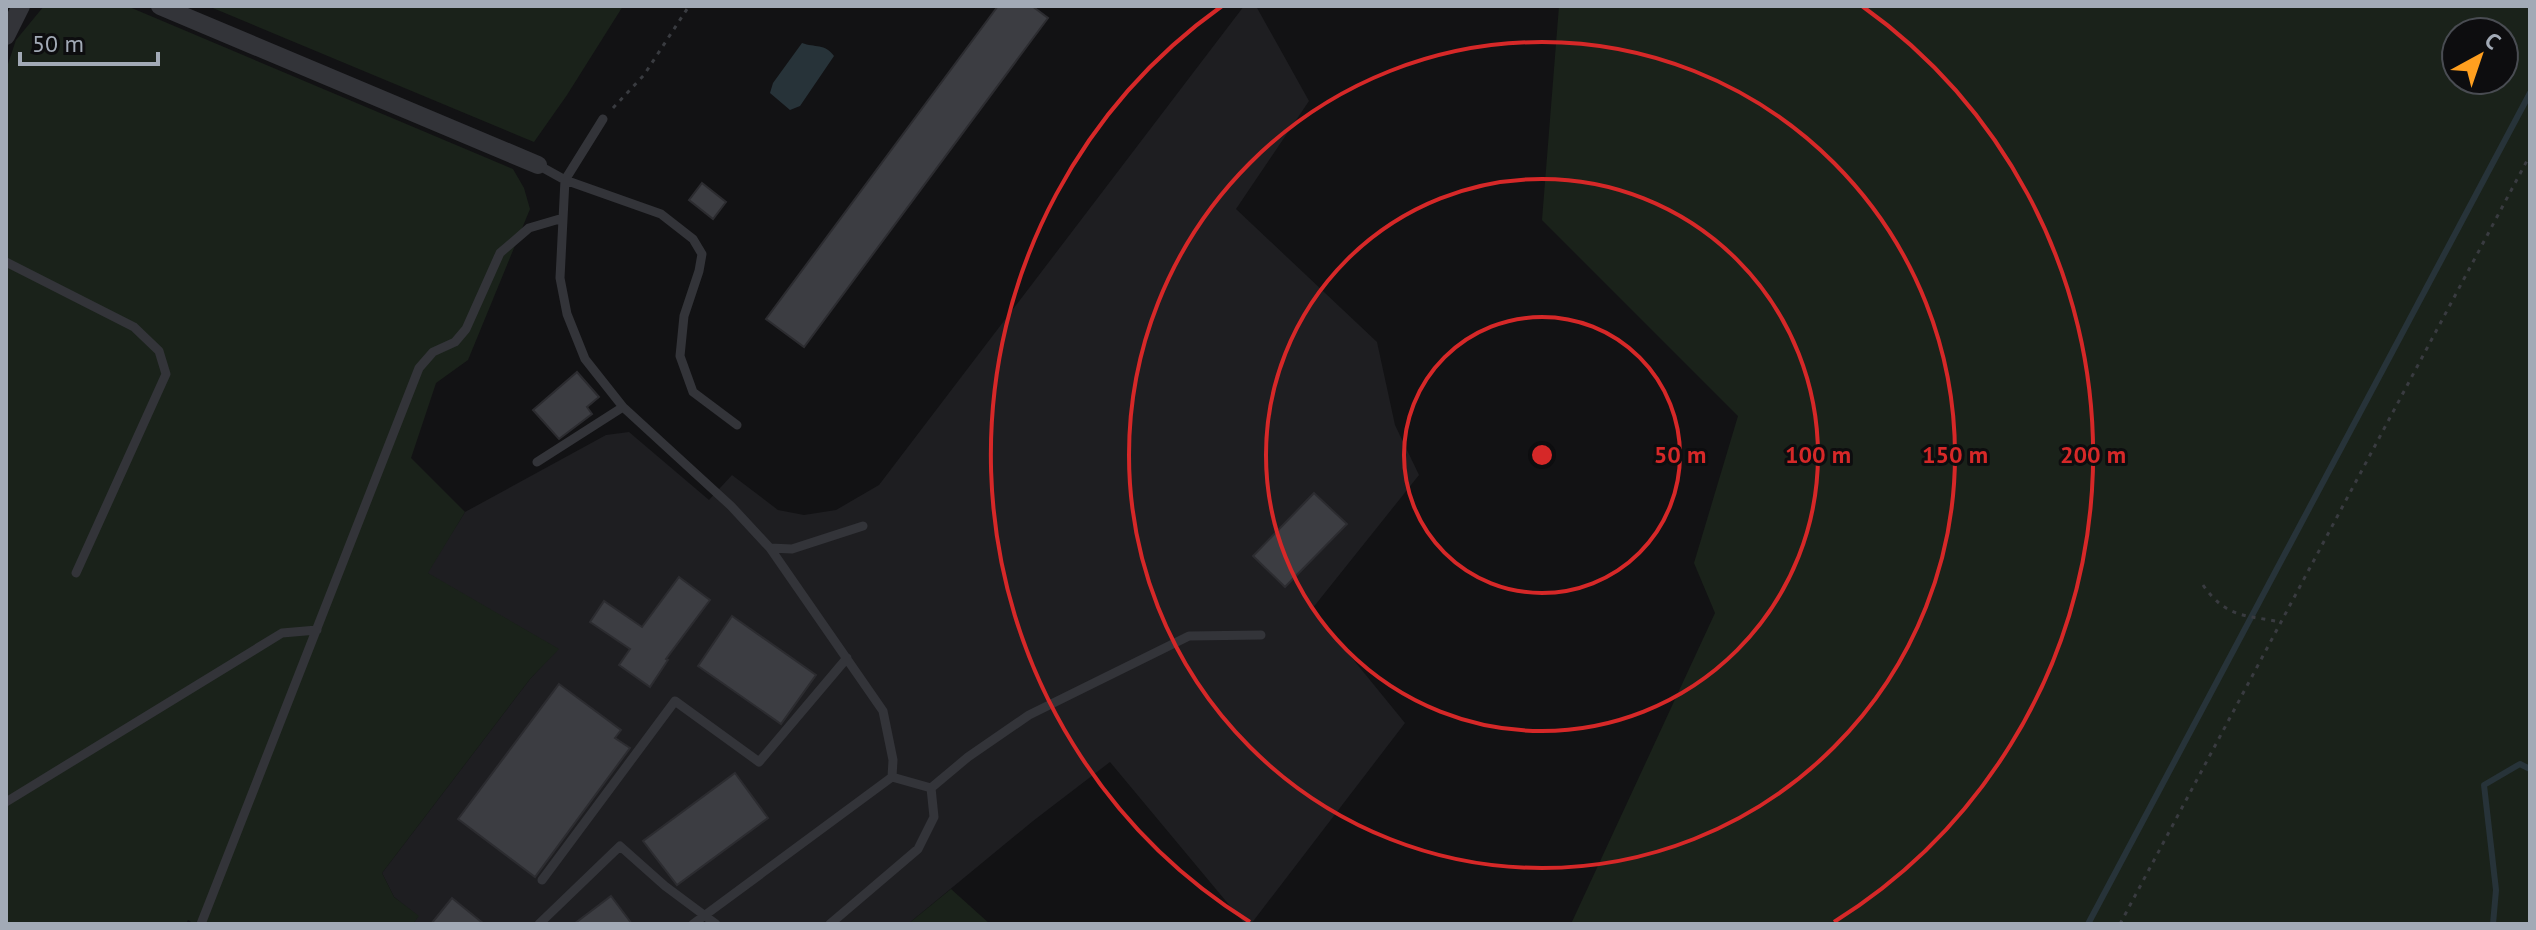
<svg xmlns="http://www.w3.org/2000/svg" width="2536" height="930" font-family="'PT Sans',sans-serif">
	<rect width="100%" height="100%" fill="#121214"/>
	<!-- built -->
	<path fill="#1e1e21" d="M1244,6H1256L1309,101L1236,209L1377,342L1395,425L1419,475L1312,609L1405,723L1251,924H1245L1110,762L1033,821L908,924H413L418,916L394,897L382,873L530,679L558,649L427,573L465,512L606,435L629,432L709,500L732,475L778,510L804,515L836,510L879,485Z"/>
	<!-- green -->
	<path fill="#1a221a" fill-rule="evenodd" d="M44,6H127L513,169L524,188L530,209L468,360L436,383L411,458L465,512L428,573L559,649L530,679L382,873L394,897L419,916L413,924H194L188,920L186,924H6V70L16,40Z
		M208,6H623L567,95L534,142Z
		M1559,6H2530V924H1571L1715,613L1694,563L1738,416L1542,220ZM2456,32H2504V80H2456Z
		M951,889L990,924H908Z"/>
	<!-- water -->
	<path fill="#273339" d="M802,43C815,48 825,43 834,56L800,106L790,110L770,93L773,83Z"/>
	<g fill="none" stroke-linecap="round" stroke-linejoin="round">
		<!-- stream -->
		<path stroke="#273339" stroke-width="6" d="M2088,924L2530,93
			M2493,924L2496,890L2484,785L2520,764L2530,769"/>
	</g>
	<!-- building -->
	<path fill="#3c3d42" stroke="#2c2c30" stroke-width="2" d="M998,6H1032L1048,18L804,347L766,319Z
		M702,183L726,202L713,219L689,200Z
		M577,372L599,397L587,407L592,414L559,439L533,410Z
		M1314,493L1347,524L1285,587L1253,556Z
		M679,577L710,600L666,659L668,660L650,687L619,665L630,649L590,622L604,601L642,627Z
		M732,616L816,675L781,724L698,666Z
		M559,684L621,730L615,738L630,748L535,877L458,819Z
		M735,773L768,818L677,885L643,841Z
		M611,896L632,924H574Z
		M452,898L484,924H431Z"/>
	<g fill="none" stroke-linecap="round" stroke-linejoin="round">
		<!-- path -->
		<path stroke="#393b40" stroke-width="3" stroke-dasharray="4 6" stroke-linecap="butt" d="M613,108L644,75L689,6
			M2203,585C2226,618 2245,615 2281,622
			M2120,924L2530,155"/>
		<!-- lane -->
		<path stroke="#333439" stroke-width="9" d="M603,119L565,180L560,278L567,314L585,359L623,407L731,506L770,548L883,711L893,760L892,777L693,924
			M538,165L565,180L661,214L693,239L702,254L699,271L684,316L680,356L693,392L737,425
			M6,262L134,327L159,351L166,374L76,573
			M537,462L623,407
			M770,548L792,549L863,526
			M892,777L931,788L968,757L1029,715L1189,636L1261,635
			M6,802L282,633L317,630
			M542,880L675,701L759,762L847,658
			M201,924L419,368L433,352L455,342L466,329L500,253L529,228L563,218
			M539,924L620,846L665,886L716,924
			M830,924L918,849L934,817L931,788"/>
		<!-- street -->
		<path stroke="#333439" stroke-width="18" d="M160,6L538,165
			M6,36L21,6"/>
	</g>
	<!-- distance rings -->
	<g fill="none" stroke="#d62828" stroke-width="4">
		<circle cx="1542" cy="455" r="138"/>
		<circle cx="1542" cy="455" r="276"/>
		<circle cx="1542" cy="455" r="413"/>
		<path d="M1250 922A551 551 0 0 1 1222 6M1862 6A551 551 0 0 1 1834 922"/>
	</g>
	<circle cx="1542" cy="455" r="12" fill="#d62828" stroke="#0d0d0f" stroke-width="4"/>
	<g font-size="24" text-anchor="middle" font-weight="bold" fill="#d62828" stroke="#0d0d0f" stroke-width="6" stroke-linejoin="round" paint-order="stroke">
		<text x="1680" y="463">50 m</text>
		<text x="1818" y="463">100 m</text>
		<text x="1955" y="463">150 m</text>
		<text x="2093" y="463">200 m</text>
	</g>
	<!-- border -->
	<rect width="2536" height="930" fill="none" stroke="#a2aab6" stroke-width="16"/>
	<!-- north arrow -->
	<g transform="translate(2480 56) rotate(40)"><circle r="38" fill="#0d0d0f" stroke="#494c52" stroke-width="2"/>
	<path d="M0-6L14 30L0 20L-14 30Z" fill="#ff9f1f"/>
	<text y="-12" font-size="22" font-weight="bold" text-anchor="middle" fill="#a2aab6">С</text>
	</g>
	<!-- scale -->
	<path d="M20 52v12h138v-12" fill="none" stroke="#a2aab6" stroke-width="4"/>
	<text x="32" y="52" font-size="24" fill="#a2aab6" stroke="#0d0d0f" stroke-width="6" paint-order="stroke">50 m</text>
</svg>
